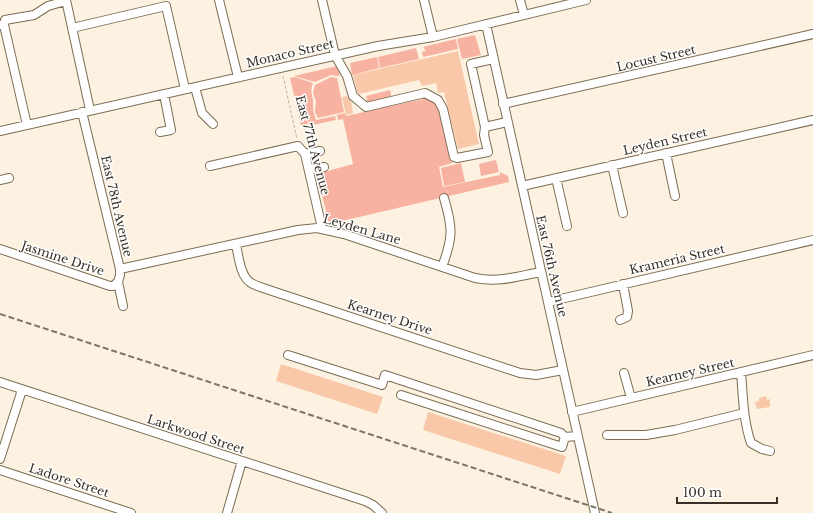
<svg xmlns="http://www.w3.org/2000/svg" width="813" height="513" font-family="'Libre Baskerville',serif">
	<rect width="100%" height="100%" fill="#fdf2e1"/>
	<!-- green -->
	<path fill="#f7b2a1" d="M475,35L481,55L462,59L457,39Z
		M456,39L458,49L423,57L422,52L426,51L423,47Z
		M416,48L419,59L380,68L378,57Z
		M377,57L379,68L352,75L350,63Z
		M337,66L340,75L338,76L331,75L315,82L294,76Z
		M295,77L313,83C310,90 312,94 313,100C313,109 313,111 316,120L335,116L336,120L303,127L301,125L290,78Z
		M331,77L337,78L344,112L318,118L315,112L316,101L313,93L315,85Z
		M390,90L392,99L368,104L366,96Z
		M428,98L436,102L443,113L452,163L439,167L443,187L500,175V172L508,176L509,182L329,224L317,174L353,164L343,119L338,120L337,115L345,113L346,116Z
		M496,160L499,172L481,176L479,164Z
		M461,163L465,182L444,186L441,168Z"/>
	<!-- building -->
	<path fill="#f8c8a8" d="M458,51L479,144L458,149L444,92L438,93L436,83L422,86L419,80L359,94L358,93L353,75Z
		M347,96L351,101L353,113L346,115L342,97Z
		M281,364L383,397L377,414L276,381Z
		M766,396L767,400L770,399V407L757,409L755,402L759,401V398Z
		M428,412L566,456L560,474L423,430Z"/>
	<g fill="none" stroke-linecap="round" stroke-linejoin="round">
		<!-- minor casing -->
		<g stroke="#7c6c53" stroke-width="10">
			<path id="minor" d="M66,0L90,110
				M219,0L238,77
				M322,0L335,55L347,76L353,96L366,107L425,93L438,100L443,109L454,157L457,158L488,152L484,135L485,127
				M424,0L433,37
				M520,0L524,15
				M486,24L595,513
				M0,25H4L5,20L34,15L48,6L66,1
				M4,25L27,125
				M72,28L166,6L185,89
				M493,59L471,64L485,127L507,122
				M195,87L202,113L213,124
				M503,104L813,34
				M82,112L120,269V275L118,282L123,306
				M0,131L378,46L433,37L586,0
				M160,132L171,130L164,94
				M666,153L675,196
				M305,154L320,151
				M612,165L623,213
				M210,166L298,146L305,154L322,228
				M309,170L324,167
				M556,178L567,226
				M0,180L9,178
				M522,186L813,120
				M236,245C239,257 240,276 251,283C256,286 261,287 266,289L520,373L536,375L563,370
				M0,249L110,286H113L118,282
				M442,267C453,238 453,228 444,198
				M120,269L298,230L317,228L344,234L475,278C499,283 518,276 541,272
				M548,302L813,240
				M620,320L627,317L628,311L623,284
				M288,355L382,385L385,375L561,433L565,437
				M741,372C743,396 743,420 751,443L762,449L770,451
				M624,373L631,398
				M0,382L365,501L373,505L382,513
				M401,395L562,447L565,437L577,436
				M572,412L813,355
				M607,435H646L675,430L744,413
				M0,459L22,390
				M0,470L131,513
				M227,513L242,461"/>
		</g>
		<!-- path -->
		<path stroke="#bbb1a2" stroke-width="1" stroke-dasharray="3 2" stroke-linecap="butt" d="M283,76L297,139"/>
		<!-- minor -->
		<use href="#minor" stroke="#fff" stroke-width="8"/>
		<!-- rail -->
		<path stroke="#7d7468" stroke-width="2" stroke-dasharray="6 3" stroke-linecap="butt" d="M0,314L612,513"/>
	</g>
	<g text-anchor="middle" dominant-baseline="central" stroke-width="3" stroke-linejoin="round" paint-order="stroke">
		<!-- street labels -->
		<g font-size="12" fill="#383026" stroke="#fff">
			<text transform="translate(290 53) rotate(-13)">Monaco Street</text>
			<text transform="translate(656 58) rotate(-13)">Locust Street</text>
			<text transform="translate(665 141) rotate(-13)">Leyden Street</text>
			<text transform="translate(313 145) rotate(75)">East 77th Avenue</text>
			<text transform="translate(117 206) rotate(77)">East 78th Avenue</text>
			<text transform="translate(362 229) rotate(16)">Leyden Lane</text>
			<text transform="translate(63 258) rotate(18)">Jasmine Drive</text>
			<text transform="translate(677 259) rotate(-13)">Krameria Street</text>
			<text transform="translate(552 266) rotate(77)">East 76th Avenue</text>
			<text transform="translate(390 317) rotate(18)">Kearney Drive</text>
			<text transform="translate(690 372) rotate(-13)">Kearney Street</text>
			<text transform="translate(196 434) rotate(18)">Larkwood Street</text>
			<text transform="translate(69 480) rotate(18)">Ladore Street</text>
		</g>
	</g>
	<!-- scale -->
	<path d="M677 497v6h100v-6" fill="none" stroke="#383026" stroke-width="2"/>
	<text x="683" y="497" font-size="12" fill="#383026" stroke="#ffffff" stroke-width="3" paint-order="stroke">100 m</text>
</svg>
